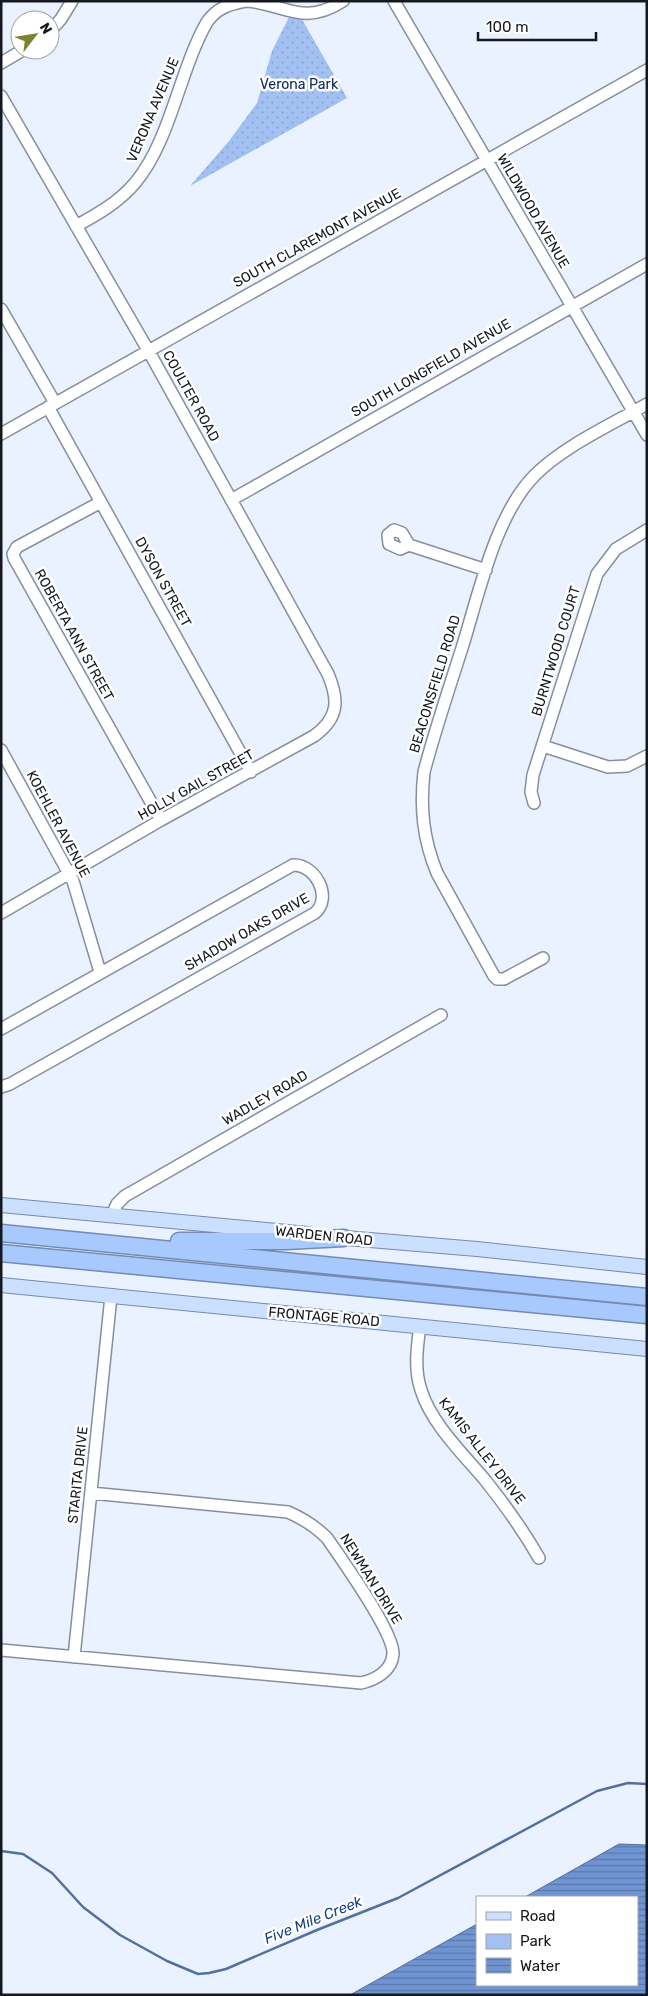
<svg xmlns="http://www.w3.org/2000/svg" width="648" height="1996" font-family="Rubik,sans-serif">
	<defs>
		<pattern id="green-dots" width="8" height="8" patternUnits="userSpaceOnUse" patternTransform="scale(1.25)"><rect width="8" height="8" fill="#a2c1f2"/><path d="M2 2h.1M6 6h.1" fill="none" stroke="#8ba5cf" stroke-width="1.8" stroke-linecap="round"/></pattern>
		<pattern id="water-rules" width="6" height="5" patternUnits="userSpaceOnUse" patternTransform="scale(1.25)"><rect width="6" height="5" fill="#6f94d1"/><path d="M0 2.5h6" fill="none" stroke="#5a78a9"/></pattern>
	</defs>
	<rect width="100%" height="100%" fill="#eaf2ff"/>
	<!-- green -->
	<path fill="url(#green-dots)" d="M291,13L299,14L347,98L190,186L229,141L257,103L272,51Z"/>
	<!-- water -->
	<path fill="url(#water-rules)" stroke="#546f9b" d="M619,1844L647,1845V1995H350L477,1924V1985H637V1897H525Z"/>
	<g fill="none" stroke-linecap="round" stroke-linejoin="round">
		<!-- stream -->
		<path stroke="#546f9b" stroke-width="2.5" d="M1,1851L23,1854L52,1873L83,1907L120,1935L167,1961L198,1974L209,1973L226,1969L317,1930L398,1898L597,1791L628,1783L647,1784"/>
		<!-- minor casing -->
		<g stroke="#868f9d" stroke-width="14">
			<path id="minor" d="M247,1C285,4 303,27 343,1
				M394,1L647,435
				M50,31L61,19L72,1
				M1,63L23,50
				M1,96L148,350L328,674C339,700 339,718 314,736L161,820L1,913
				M76,226C98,214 119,202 135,183C171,140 179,71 207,22C217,8 229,4 246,1
				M1,309L55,403
				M48,407L251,772
				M1,434L647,70
				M231,500L647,264
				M101,502L17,547L13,554L14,558L161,820
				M394,530L402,533L409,545L400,549L389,544L388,535Z
				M409,545L486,570
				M543,746L608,767L627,766L647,756
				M1,750L73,881L100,972
				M534,803L531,792L533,775L597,574L616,549L647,530
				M543,958L504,979H497L494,976L437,873C423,839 420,808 424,772C435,730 449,689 462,648C479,594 495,515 535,475C564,446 611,425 647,404
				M1,1029L293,865C315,864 333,897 315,913L10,1084L1,1087
				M112,1215L117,1204L125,1196L441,1015
				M420,1326C417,1347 414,1370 421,1390C431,1423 463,1454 485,1480C505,1505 523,1530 539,1558
				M1,1650L361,1683C375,1680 392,1671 393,1654C394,1632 342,1560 327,1538C315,1526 304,1519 288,1512L91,1493
				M74,1657L111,1296"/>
		</g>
		<!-- major casing -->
		<g stroke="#758baf" stroke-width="16">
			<path id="major" d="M1,1205L308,1234
				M334,1237L477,1249L647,1267
				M1,1285L647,1349"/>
		</g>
		<!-- highway casing -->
		<g stroke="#758baf" stroke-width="19">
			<path id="highway" d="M1,1233L647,1297
				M179,1241H286L344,1238
				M1,1253L647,1315"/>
		</g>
		<!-- minor -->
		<use href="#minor" stroke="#fff" stroke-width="11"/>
		<!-- major -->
		<use href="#major" stroke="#cbdffe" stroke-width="14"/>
		<!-- highway -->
		<use href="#highway" stroke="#a8c9fd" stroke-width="16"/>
	</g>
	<g text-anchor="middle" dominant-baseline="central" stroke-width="5" stroke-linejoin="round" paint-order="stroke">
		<!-- park labels -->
		<g font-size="14" fill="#082a61" stroke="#fff">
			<text x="299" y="84">Verona Park</text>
		</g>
		<!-- street labels -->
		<g font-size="14" fill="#15181e" stroke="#fff">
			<text transform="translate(153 110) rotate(-67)">VERONA AVENUE</text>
			<text transform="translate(533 211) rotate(60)">WILDWOOD AVENUE</text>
			<text transform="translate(317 238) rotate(-29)">SOUTH CLAREMONT AVENUE</text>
			<text transform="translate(431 368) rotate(-30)">SOUTH LONGFIELD AVENUE</text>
			<text transform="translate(191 396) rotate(61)">COULTER ROAD</text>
			<text transform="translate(163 582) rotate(61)">DYSON STREET</text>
			<text transform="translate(74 635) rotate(61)">ROBERTA ANN STREET</text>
			<text transform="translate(556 651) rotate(-73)">BURNTWOOD COURT</text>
			<text transform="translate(435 684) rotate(-73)">BEACONSFIELD ROAD</text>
			<text transform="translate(196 785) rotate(-29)">HOLLY GAIL STREET</text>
			<text transform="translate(58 824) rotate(62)">KOEHLER AVENUE</text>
			<text transform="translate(247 932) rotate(-30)">SHADOW OAKS DRIVE</text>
			<text transform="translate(265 1098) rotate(-30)">WADLEY ROAD</text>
			<text transform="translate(324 1236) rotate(6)">WARDEN ROAD</text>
			<text transform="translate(324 1317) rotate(5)">FRONTAGE ROAD</text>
			<text transform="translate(482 1451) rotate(52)">KAMIS ALLEY DRIVE</text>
			<text transform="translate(78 1475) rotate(-84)">STARITA DRIVE</text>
			<text transform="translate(371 1579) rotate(58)">NEWMAN DRIVE</text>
		</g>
		<!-- water labels -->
		<g font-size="15" font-style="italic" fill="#15428a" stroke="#fff">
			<text transform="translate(313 1920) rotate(-22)">Five Mile Creek</text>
		</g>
	</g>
	<!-- border -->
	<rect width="648" height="1996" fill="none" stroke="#15181e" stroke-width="5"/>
	<!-- legend -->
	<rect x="476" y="1896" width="162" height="90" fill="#ffffff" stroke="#a1a3a5"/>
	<rect x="486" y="1912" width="25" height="8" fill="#cbdffe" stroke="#a1a3a5"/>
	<text x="520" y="1921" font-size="15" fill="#15181e">Road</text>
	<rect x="486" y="1934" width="25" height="15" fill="#a2c1f2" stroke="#a1a3a5"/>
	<text x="520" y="1946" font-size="15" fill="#15181e">Park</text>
	<rect x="486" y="1958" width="25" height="15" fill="url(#water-rules)" stroke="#a1a3a5"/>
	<text x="520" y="1971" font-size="15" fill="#15181e">Water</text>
	<!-- north arrow -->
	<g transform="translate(35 35) rotate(59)"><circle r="24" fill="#ffffff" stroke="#a1a3a5"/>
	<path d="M0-4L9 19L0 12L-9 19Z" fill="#7a8430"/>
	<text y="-8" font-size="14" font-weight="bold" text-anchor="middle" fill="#15181e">N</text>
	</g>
	<!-- scale -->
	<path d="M478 32v8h118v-8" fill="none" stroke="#15181e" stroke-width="2.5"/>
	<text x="486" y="32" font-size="15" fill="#15181e" stroke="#ffffff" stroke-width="4" paint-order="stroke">100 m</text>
</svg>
